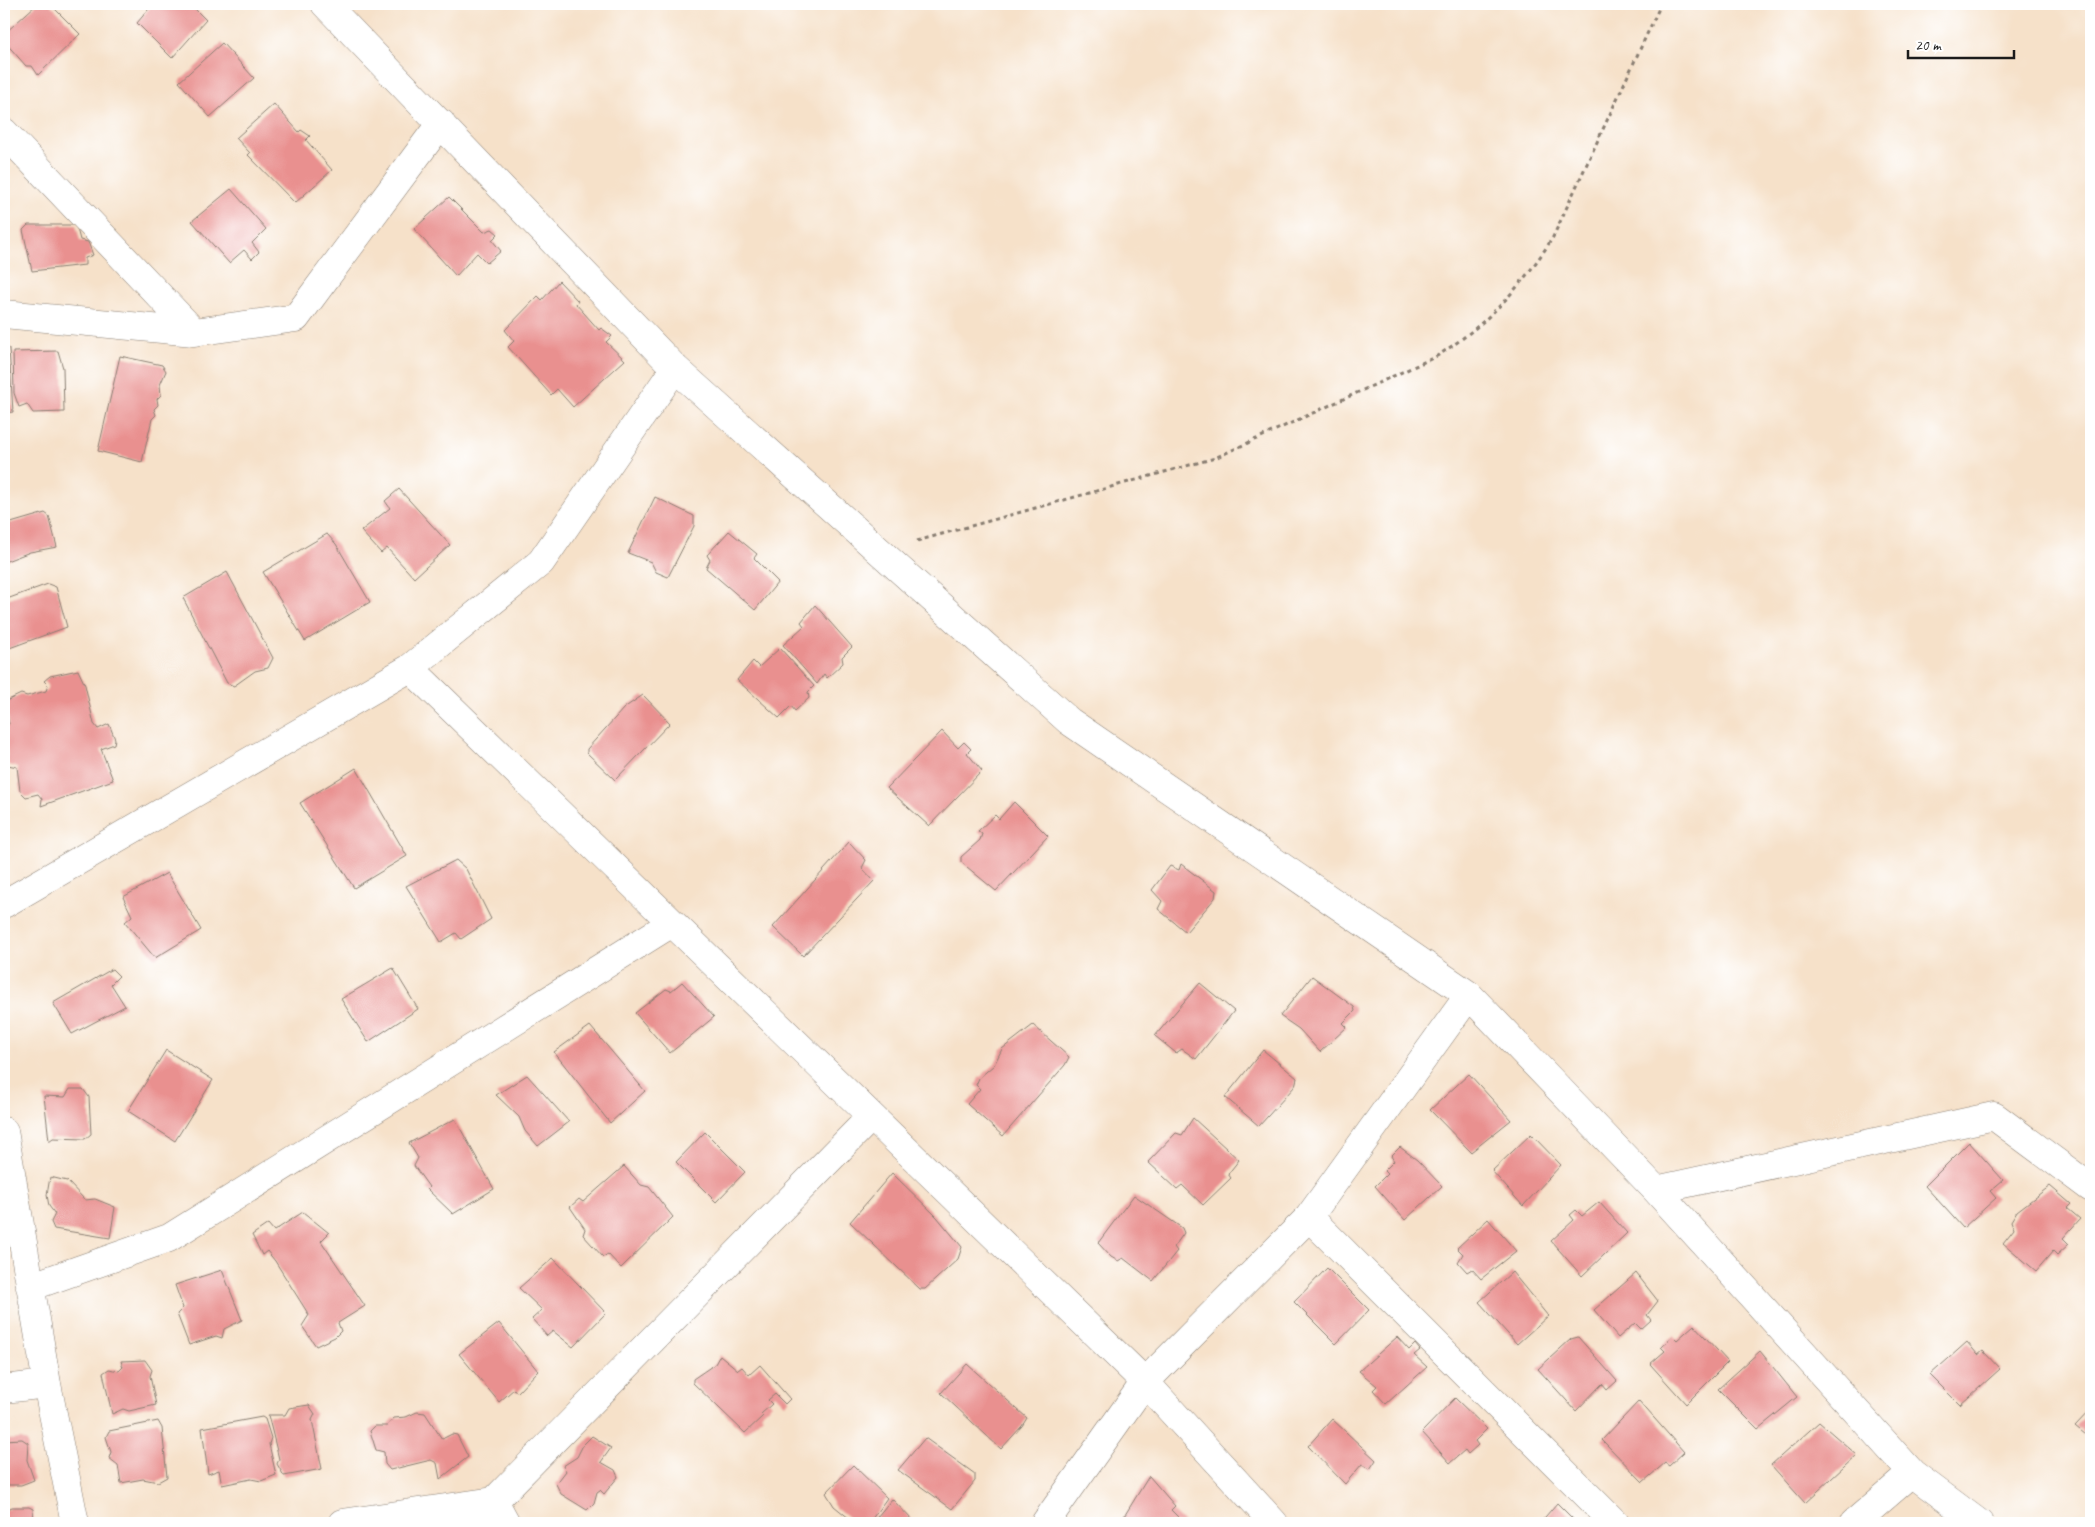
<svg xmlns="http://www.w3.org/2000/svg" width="2095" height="1527" font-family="Caveat,sans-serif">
	<rect width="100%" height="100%" fill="#fff"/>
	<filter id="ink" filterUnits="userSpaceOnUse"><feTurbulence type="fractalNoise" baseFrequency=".02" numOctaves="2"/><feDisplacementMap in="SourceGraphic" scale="10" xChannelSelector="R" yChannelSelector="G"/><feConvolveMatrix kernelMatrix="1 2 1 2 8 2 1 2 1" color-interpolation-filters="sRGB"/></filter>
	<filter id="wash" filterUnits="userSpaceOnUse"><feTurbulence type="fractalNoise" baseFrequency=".0096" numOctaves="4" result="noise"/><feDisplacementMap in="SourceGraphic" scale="20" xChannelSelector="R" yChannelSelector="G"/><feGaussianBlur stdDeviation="1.12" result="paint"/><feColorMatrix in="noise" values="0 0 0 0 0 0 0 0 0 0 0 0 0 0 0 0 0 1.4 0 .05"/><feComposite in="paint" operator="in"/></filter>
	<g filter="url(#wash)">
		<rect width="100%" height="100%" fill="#f6e1c9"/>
		<g id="blocks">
			<!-- building -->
			<path fill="#e9908f" d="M37,4H50L80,34L38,75L32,66H26L4,41V34Z
				M153,4H190L206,20L172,58L137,23Z
				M222,43L254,78L210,117L179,82Z
				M274,104L299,132L301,130L310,136L306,140L332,170L295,203L248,155L250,153L236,138Z
				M231,189L266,229L252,243L259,252L252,259L244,250L229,263L192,221Z
				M449,197L484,232L492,229L498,234L492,240L501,251L487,263L477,253L456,276L414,229Z
				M28,225H76L80,240L88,242L93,255L85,258V265L32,271L23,230Z
				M559,281L578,301L576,304L599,330L601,328L612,336L606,342L625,360L573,407L557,389L551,395L508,347L514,341L505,330L538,296L542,300Z
				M4,348H9L13,412L4,413Z
				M58,351L63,368L64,412L33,413L27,404L19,407L14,393L13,352Z
				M120,356L162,365L166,371L160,385L161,395L157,399L158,405L154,409L156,415L152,419L142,462L98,451Z
				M399,489L450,545L414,578L387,548L381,553L361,531L390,508L385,501Z
				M655,497L694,516V526L668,577L656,572L651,562L628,553Z
				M45,513L49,516L57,547L30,552L4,562V525Z
				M729,531L757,554L754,558L778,582L755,610L706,568L710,560L707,555Z
				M327,534L336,544L370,602L305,641L263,572Z
				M227,572L273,658L268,668L255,671L234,686L227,683L183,598Z
				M48,584L56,587L67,627L4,650V600Z
				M815,605L852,647L842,657L843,663L827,678L824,674L817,684L783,645L804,626L801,622Z
				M780,648L814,686L808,692L809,698L795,711L791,706L779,718L737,680L753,661L759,667Z
				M78,670L85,685L94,724L98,729L109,724L115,739L114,744L101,749L113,780L41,806L42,799L38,794L26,797L20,791L17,767L8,765L4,726L9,724L4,702L21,694L27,696L46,691L48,685L44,681L50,676Z
				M643,695L670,723L615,780L587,753V749L624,708Z
				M942,731L958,748L964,742L971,749L967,753L982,771L929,826L887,788Z
				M356,768L407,856L354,888L300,803Z
				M1014,802L1048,836L996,891L961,862V857L980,840L982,834L978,831L995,815L999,819Z
				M849,842L866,860L862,868L874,881L803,956L773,927Z
				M456,860L466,869L491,919L461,939L456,933L441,942L406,886Z
				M1181,864L1216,891L1215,898L1186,932L1158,909L1162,901L1152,890L1170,866L1179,870Z
				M167,873L201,930L155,958L125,922L132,916L123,897Z
				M393,968L418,1009L368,1042L341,999Z
				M112,969L119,976L111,984L125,1006L72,1034L53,1003Z
				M1312,976L1354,1007L1355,1011L1343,1023L1347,1027L1320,1052L1299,1029L1280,1016Z
				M682,982L714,1017L670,1053L635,1013L666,989L671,991Z
				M1200,983L1234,1011L1196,1059L1182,1049L1176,1053L1155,1036Z
				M1033,1025L1069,1057L1065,1065L1003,1136L967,1104L980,1089L976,1085L979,1078L994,1065L1002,1049Z
				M590,1026L645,1091L610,1123L554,1052Z
				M166,1050L213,1080L175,1141L128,1111Z
				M1263,1050L1297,1078L1295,1086L1259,1126L1225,1097Z
				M1469,1074L1511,1120L1471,1152L1430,1110Z
				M527,1075L569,1122L538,1146L525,1131L519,1117L496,1095Z
				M70,1089H83L89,1097L91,1134L85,1139L53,1138L49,1141L44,1096L65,1097Z
				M1193,1118L1239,1160L1228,1174L1231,1178L1203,1205L1182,1185L1177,1189L1148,1162L1176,1133L1182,1135Z
				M455,1119L494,1189L453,1214L427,1189L429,1187L414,1166L418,1158L409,1143Z
				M705,1132L745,1172L716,1202L676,1162Z
				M1531,1134L1561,1165L1523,1206L1492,1171Z
				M1969,1142L2003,1180L1990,1191L1996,1198L1963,1228L1925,1186Z
				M1400,1147L1417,1160L1442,1186L1405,1220L1375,1186L1387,1174L1384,1171L1394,1161L1391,1156Z
				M624,1166L641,1185L649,1187L673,1217L621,1268L608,1254L603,1257L583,1235L585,1229L570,1207L579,1199L583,1202Z
				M892,1173L937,1217L962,1247L958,1259L925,1289H920L850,1222Z
				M50,1177L67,1181L85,1200L95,1199L115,1207L110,1238L54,1229L51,1222L55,1214L49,1206L47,1195Z
				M2050,1186L2071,1204L2067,1208L2080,1219L2063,1238L2069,1244L2057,1255L2053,1251L2036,1271L2003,1243L2014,1229L2011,1221L2017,1211Z
				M1134,1195L1182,1228L1184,1233L1174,1247L1177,1251L1153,1281L1123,1258L1118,1261L1111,1257L1098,1243Z
				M1599,1202L1627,1233L1582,1276L1551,1241L1574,1220L1570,1215L1576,1210L1582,1216Z
				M303,1212L329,1233L321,1241L365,1306L338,1323L341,1331L335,1337L316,1346L302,1326L309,1315L275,1261L267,1251L262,1255L252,1235L268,1224L274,1231Z
				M1488,1219L1516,1251L1481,1279L1472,1269L1467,1272L1458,1262L1463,1254L1457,1248Z
				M553,1258L606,1313L573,1347L553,1331L547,1336L532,1319L542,1310L519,1288Z
				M1327,1268L1369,1310L1336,1344L1294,1302Z
				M222,1270L242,1320L224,1329L222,1338L216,1336L189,1345L177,1314L183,1308L175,1285Z
				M1512,1272L1548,1316L1517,1344L1479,1302Z
				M1636,1273L1658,1301L1647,1315L1651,1320L1641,1329L1635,1323L1618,1338L1594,1310Z
				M499,1323L538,1371L517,1393L514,1389L499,1402L459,1354Z
				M1694,1325L1728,1362L1686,1404L1650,1364L1665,1351L1661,1347L1673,1336L1677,1340Z
				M1397,1337L1409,1350L1415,1344L1420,1350L1414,1355L1427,1367L1386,1404L1373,1390L1377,1386L1359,1371Z
				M1578,1337L1617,1381L1607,1390L1602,1384L1576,1411L1538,1369L1571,1339Z
				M1967,1342L1978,1355L1983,1351L2000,1369L1960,1405L1930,1375Z
				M1760,1351L1797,1397L1758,1429L1718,1389Z
				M720,1355L738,1370L742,1367L749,1375L760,1365L790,1399L785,1404L775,1394L768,1400L772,1404L761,1414L763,1416L745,1433L693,1383V1379L715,1364Z
				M145,1360L152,1370L150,1376L156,1405L129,1411L123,1409L112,1414L103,1373L109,1369L119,1371L123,1367L121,1361Z
				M967,1364L1027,1418L1022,1426L1001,1449L941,1393Z
				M1455,1398L1487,1429L1475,1441L1478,1445L1468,1454L1465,1450L1450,1463L1422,1432Z
				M1639,1401L1684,1452L1669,1466L1665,1463L1643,1482L1602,1440Z
				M309,1405L315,1414L312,1420L322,1469L284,1476L277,1464L279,1459L268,1415H285L289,1408Z
				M2091,1409V1439L2075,1426Z
				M417,1412L425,1413L442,1439L452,1434L457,1435L468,1457L440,1479L437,1463L431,1460L390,1470L385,1464L384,1452L376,1450L370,1431L375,1426H387L394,1418L406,1417Z
				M262,1417L265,1419L271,1438L269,1444L276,1475L261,1481L251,1479L222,1485L219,1470L208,1474L202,1428Z
				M1332,1419L1376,1460L1370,1469L1362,1464L1345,1484L1308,1446Z
				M158,1421L162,1428L167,1477L158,1482L143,1479L121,1483L118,1465L109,1458L111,1452L106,1437L109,1431Z
				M1819,1422L1857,1455L1805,1503L1771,1465Z
				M592,1436L611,1448L601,1462L615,1470L618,1477L604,1494L600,1490L597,1492L594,1503L587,1510L561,1494L556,1484L566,1471L563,1466L577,1457L583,1445Z
				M925,1438L975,1474V1481L952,1509L898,1470Z
				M22,1439L28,1443L27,1460L34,1480L21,1485H4V1440Z
				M853,1465L887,1498L869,1523H855L834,1506L826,1493Z
				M1149,1476L1175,1506L1171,1510L1184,1523H1120Z
				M892,1499L915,1523H872Z
				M1557,1503L1577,1523H1540Z
				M12,1507H29L33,1509L34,1523H4V1511Z"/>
		</g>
	</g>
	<g filter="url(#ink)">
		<use href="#blocks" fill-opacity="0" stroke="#897e72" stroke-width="1"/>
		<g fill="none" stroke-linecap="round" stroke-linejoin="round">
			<!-- minor casing -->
			<g stroke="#897e72" stroke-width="29">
				<path id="minor" d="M325,4L675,368L1069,721L1469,995L1656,1190L1912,1473L1979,1523
					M4,132L194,332
					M4,314L194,332L296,318L441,123
					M410,668L1145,1382L1274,1523
					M4,904L410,668L541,562L675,368
					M4,1131L47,1384L75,1523
					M1656,1190L1994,1116L2091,1188
					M1309,1217L1615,1523
					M30,1287L169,1238L672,923
					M4,1389L47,1384
					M494,1501L506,1523
					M342,1523L494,1501L871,1117
					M1045,1523L1145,1382L1309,1217L1469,995
					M1854,1523L1912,1473"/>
			</g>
			<!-- path -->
			<path stroke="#897e72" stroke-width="3" stroke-dasharray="4 4" stroke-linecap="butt" d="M917,541L1215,458L1437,356C1486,325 1522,287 1553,237L1661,4"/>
			<!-- minor -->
			<use href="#minor" stroke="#fff" stroke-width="28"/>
		</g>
	</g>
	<!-- margin -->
	<rect width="2095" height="1527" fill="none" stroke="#fff" stroke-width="20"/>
	<!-- scale -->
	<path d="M1908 50v8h106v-8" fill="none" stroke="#1c1c1c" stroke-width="2.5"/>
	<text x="1915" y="50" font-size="15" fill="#1c1c1c" stroke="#ffffff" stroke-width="4" paint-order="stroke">20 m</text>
</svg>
